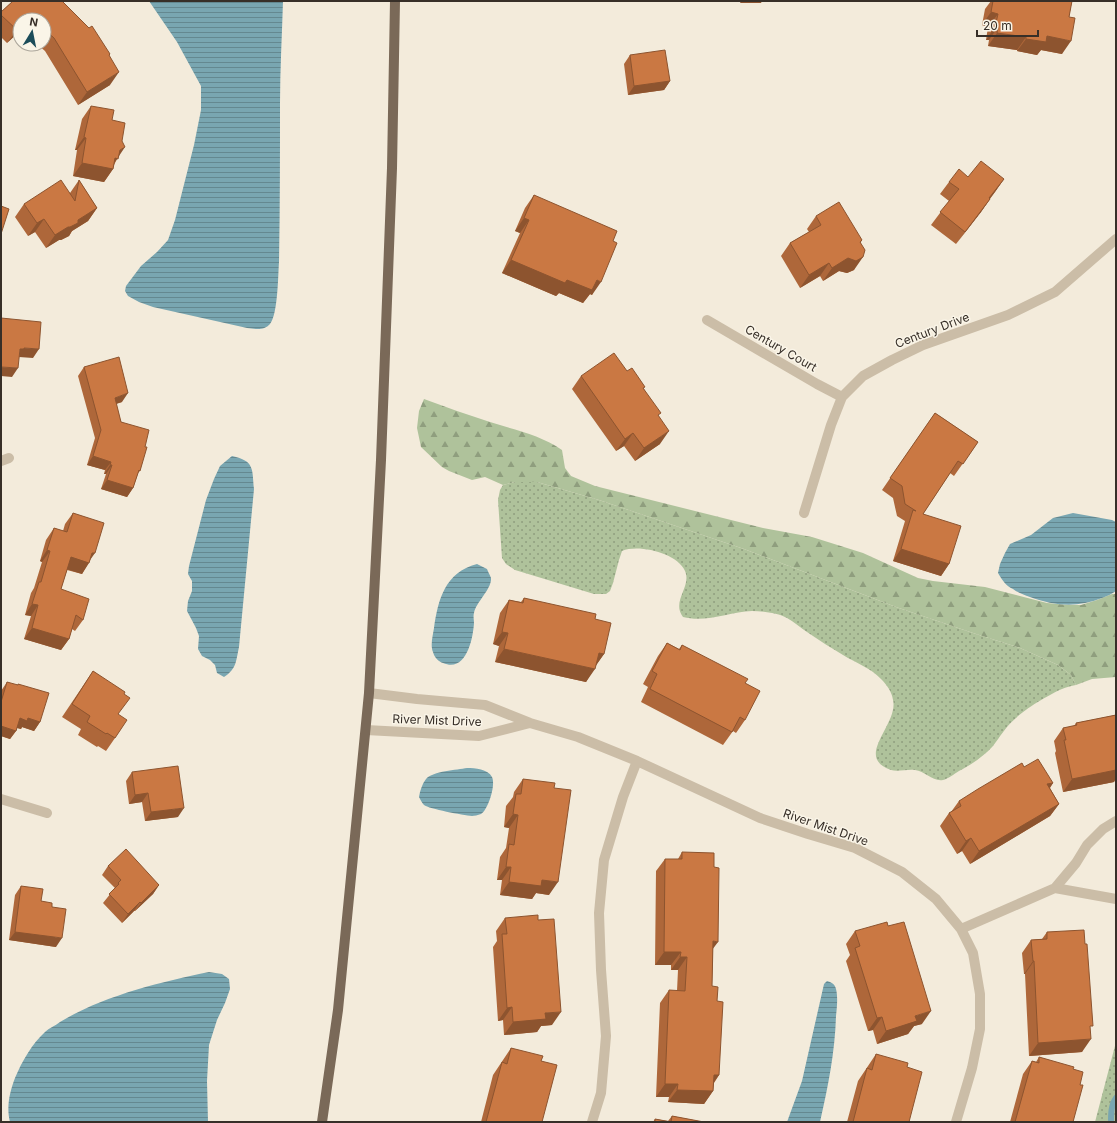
<svg xmlns="http://www.w3.org/2000/svg" width="1117" height="1123" font-family="Inter,sans-serif">
	<defs>
		<pattern id="green-dots" width="8" height="8" patternUnits="userSpaceOnUse"><rect width="8" height="8" fill="#afc29b"/><path d="M2 2h.1M6 6h.1" fill="none" stroke="#8f9e7e" stroke-width="1.8" stroke-linecap="round"/></pattern>
		<pattern id="forest-firs" width="22" height="20" patternUnits="userSpaceOnUse"><rect width="22" height="20" fill="#afc29b"/><path d="M5 1l3.5 6h-7zM16 11l3.5 6h-7z" fill="#8f9e7e"/></pattern>
		<pattern id="water-rules" width="6" height="5" patternUnits="userSpaceOnUse"><rect width="6" height="5" fill="#79a6b1"/><path d="M0 2.5h6" fill="none" stroke="#648890"/></pattern>
	</defs>
	<rect width="100%" height="100%" fill="#f3ebdb"/>
	<!-- green -->
	<path fill="url(#green-dots)" d="M515,482H537L599,500L744,549L896,607L976,634L1020,648L1058,665L1071,675L1076,685C1071,686 1066,687 1062,689C1050,694 1025,709 1016,718C1006,726 1000,737 993,746C984,756 971,765 959,771C954,774 948,779 943,780C933,782 925,771 915,770C907,769 898,772 891,770C853,757 899,724 893,700C892,692 887,685 881,679C871,668 856,663 843,655C831,648 819,640 807,632C801,628 794,622 787,618C778,613 763,611 752,611C729,612 706,623 683,617C671,601 692,587 685,571C677,553 639,544 622,551L619,560L613,583L610,591L606,594H594L515,570L506,564L502,558L498,500L500,490L503,485Z
		M1116,1042V1122H1095Z"/>
	<!-- forest -->
	<path fill="url(#forest-firs)" d="M424,399C446,407 468,415 490,422C515,430 541,435 562,450L565,468L571,476L595,486L763,528L812,537L863,553L918,578L933,581L985,587L1047,603L1068,605H1081L1097,600L1112,594H1116V677L1092,679L1076,685L1071,675L1058,665L1020,648L976,634L896,607L744,549L599,500L537,482H515L503,485L485,477L472,480L449,471L442,467L421,447L417,428L419,411Z"/>
	<!-- water -->
	<path fill="url(#water-rules)" d="M149,1H283C282,35 280,70 280,104C280,157 280,209 279,262C278,275 278,314 270,324C264,331 255,329 247,328L153,307L139,302L128,296L125,291L126,286L141,266L157,252L168,240L175,220L194,145L201,110V86L177,42Z
		M232,456C255,461 252,469 254,489L239,647C236,660 237,669 224,677L217,673L215,665L210,660L202,656L198,649L199,636L196,628L187,611L188,601L192,591V581L188,574L189,566L206,500L214,479L220,466Z
		M1073,513L1112,520L1116,522V591C1112,594 1107,596 1102,598C1077,608 1055,606 1030,597C1024,595 1018,593 1013,589C1006,586 1002,580 998,573L1000,564L1005,553L1010,544L1031,535L1053,518Z
		M477,564L487,569C488,572 490,575 491,578C492,589 476,602 474,613C473,616 474,620 474,623C473,639 466,673 443,663C439,662 434,657 433,652C430,645 433,635 434,628C438,600 445,572 477,564Z
		M467,768C475,768 488,769 492,777C496,785 488,810 481,814C478,815 474,816 472,816C463,815 429,809 424,805C422,803 420,799 419,797C420,791 422,784 426,779C433,771 457,770 467,768Z
		M209,972L222,974L229,979L230,989L225,1003L217,1020L209,1045L207,1081L208,1122H10C6,1107 10,1091 15,1078C22,1061 32,1044 45,1032C49,1028 55,1026 60,1022C103,996 160,982 209,972Z
		M827,981C831,982 835,984 836,989C838,997 837,1007 836,1016C835,1052 828,1087 820,1122H787L802,1081L824,984Z"/>
	<g fill="none" stroke-linecap="round" stroke-linejoin="round">
		<!-- stream -->
		<path stroke="#79a6b1" stroke-width="6" d="M1111,1122C1111,1114 1111,1105 1116,1098"/>
		<!-- minor -->
		<path stroke="#cbbda7" stroke-width="10" d="M707,320L817,384L842,397
			M1,461L9,458
			M804,513L831,425L842,397L863,376L892,360L923,345L1008,315L1055,292L1116,239
			M369,693L417,699L485,705L530,723L578,737L637,761L760,818L808,834L855,848L902,872L936,899L961,929L973,953L980,994V1029L972,1068L956,1122
			M366,730L479,736L530,723
			M1,799L47,813
			M1055,888L1116,899
			M961,929L1055,888L1076,863L1087,845L1103,829L1116,821
			M592,1122L601,1093L606,1036L601,970L599,913L604,860L623,797L637,761"/>
		<!-- major -->
		<path stroke="#7a6958" stroke-width="10" d="M322,1122L338,1010L369,693L381,460L392,168L395,1"/>
	</g>
	<!-- wall -->
	<path fill="#ae673a" d="M13,1L110,54L109,56L110,85L78,105L45,51L37,44H44V20H20V31L7,43L1,37V12Z
		M991,1H1072L1062,54L1041,50L1037,55L1017,51V50L988,46L989,40H986L988,27L982,25L985,9Z
		M630,55L670,81L664,90L628,95L624,64Z
		M91,106L112,120L118,157L114,165L113,169L104,182L73,176L77,150H75L82,119Z
		M968,177L1004,179L990,199L981,212L956,244L931,225L949,201L940,194L949,182Z
		M79,180L97,208L88,221L72,231L69,236L61,240H59L46,248L35,232L28,236L15,217L24,204L70,193Z
		M534,195L613,241L592,295L590,294L583,303L559,293L556,296L502,273L520,233L515,231L525,208Z
		M816,216L862,240L861,242L854,270L847,273L839,271L823,281L820,276L800,288L781,256L790,243L809,232L807,229Z
		M84,367L122,402L116,404L121,422L145,447L140,471L138,473L133,488L127,497L101,489L106,474H104L105,470L87,465L95,438L78,376Z
		M627,371L644,389L658,416L660,444L635,461L624,446L616,451L572,389L581,376Z
		M935,413L978,442L954,476L950,473L923,514L949,564L941,576L893,561L905,521L897,516L893,498L882,490Z
		M73,513L90,560L82,574L67,570L61,589L83,620L75,631L72,629L69,639L61,650L24,639L31,616L25,615L31,593L34,588L42,562L40,561L46,540L54,528L63,531L65,524Z
		M524,598L595,619L604,654L596,665L586,682L495,662L499,646L493,644L500,613L509,600L521,602Z
		M667,643L679,649L682,645L745,683V720L736,733L733,731L723,745L641,702L648,687L643,684L658,656Z
		M93,671L124,694L118,714L115,738L106,751L98,746L97,747L78,735L81,729L62,717Z
		M7,682L40,722L34,731L22,727L21,729L17,728L16,731L10,739L1,736V691Z
		M1116,715V780H1115L1114,782L1063,792L1055,753L1056,751L1054,741L1063,728L1074,726L1076,723Z
		M1024,767L1053,783L1050,788L1059,804L1050,816L970,864L962,851L957,854L940,826L949,813L951,812L959,801Z
		M132,772L178,817L145,821L142,802L129,804L126,781Z
		M523,779L554,788L549,895L536,893L532,899L500,895L502,880H497L500,857L506,848L509,828L504,827L506,806L513,797L514,792Z
		M682,852L713,949L712,986L717,1001L719,1075L714,1083L713,1091L704,1104L668,1102L669,1097H656L660,1003L669,990L677,991L678,970H671V965H655L656,871L665,859H678Z
		M108,866L159,885L153,894L135,911H134L122,923L103,903L115,888L102,875Z
		M21,886L41,901L52,907L56,947L9,940L15,895Z
		M505,918L552,1025L541,1026L537,1032L504,1035L503,1020L498,1021L493,947L497,941L496,931Z
		M855,931L922,1024L914,1026L908,1034L877,1044L873,1030L868,1031L846,961L850,955L846,944Z
		M1047,932L1090,1029L1082,1052L1029,1056L1025,974H1024L1022,953L1031,940L1042,939Z
		M511,1048L541,1061L542,1122H481L493,1075Z
		M876,1054L907,1067L909,1122H847L858,1081Z
		M1039,1057L1073,1069L1080,1085L1073,1122H1010L1023,1074L1032,1061L1036,1062Z
		M672,1116L704,1122H653L655,1119L668,1121Z"/>
	<!-- shaded-wall -->
	<path fill="#8d542f" d="M741,1H762L761,3H740Z
		M991,12L998,14L988,27L982,25Z
		M20,27V31L7,43L17,30Z
		M995,27H998L989,40H986Z
		M997,33L1026,37L1017,50L988,46Z
		M1047,36L1071,41L1062,54L1041,50L1037,55L1017,51L1026,39Z
		M119,72L110,85L78,105L87,92Z
		M670,81L664,90L628,95L634,86Z
		M84,137L86,138L77,150H75Z
		M125,147L111,168L113,169L104,182L73,176L82,163L120,150Z
		M1004,179L995,192L980,211L989,198Z
		M990,199L981,212L956,244L965,232Z
		M97,208L88,221L72,231L69,236L61,240H59L46,248L55,235Z
		M524,218L529,220L520,233L515,231Z
		M44,219L35,232L28,236L37,223Z
		M863,257L854,270L847,273L839,271L823,281L832,268L848,258Z
		M511,260L567,280H597L601,282L592,295L590,294L583,303L559,293L556,296L502,273Z
		M829,263L820,276L800,288L809,275Z
		M24,348L39,349L33,358L19,357L20,349Z
		M1,367L18,368L12,377L1,376Z
		M128,393L122,402L109,406L115,398Z
		M669,431L660,444L635,461L644,448Z
		M633,433L624,446L616,451L625,439Z
		M93,456L111,462L105,470L87,465Z
		M110,465H112L106,474H104Z
		M107,480L133,488L127,497L101,489Z
		M901,549L949,564L941,576L893,561Z
		M47,550L50,551L42,562L40,561Z
		M92,553H95L88,563H89L82,574L63,568L71,557Z
		M32,604L38,605L31,616L25,615Z
		M32,628L69,639L61,650L24,639Z
		M502,632L508,633L499,646L493,644Z
		M504,649L595,669L586,682L495,662Z
		M599,653L604,654L595,667Z
		M20,718H28L40,722L34,731L22,727L21,729L14,727Z
		M1,726L16,731L10,739L1,736Z
		M1116,770V780H1115L1114,782L1063,792L1072,779Z
		M1053,783L1044,796L1047,784Z
		M148,793L142,802L129,804L135,795Z
		M1059,804L1050,816L970,864L979,851Z
		M184,808L178,817L145,821L151,812Z
		M513,814L518,815L509,828L504,827Z
		M971,838L962,851L957,854L966,841Z
		M506,867H511L502,880H497Z
		M542,880L558,882L549,895L536,893L532,899L500,895L509,882Z
		M159,885L153,894L135,911L141,903Z
		M140,902L134,911L122,923L128,914Z
		M15,932L62,938L56,947L9,940Z
		M713,941L718,942L709,954Z
		M664,952H681L671,965H655Z
		M680,957H687L678,970H671Z
		M1033,961H1034L1025,974H1024Z
		M512,1007L503,1020L498,1021L507,1008Z
		M931,1011L922,1024L914,1026L908,1034L877,1044L886,1031L915,1016Z
		M561,1012L552,1025L541,1026L537,1032L504,1035L513,1022L545,1013Z
		M882,1017L873,1030L868,1031L877,1018Z
		M1091,1039L1082,1052L1029,1056L1038,1043Z
		M714,1075H719L710,1088Z
		M665,1084H678L669,1097H656Z
		M677,1090L713,1091L704,1104L668,1102Z"/>
	<!-- building -->
	<path fill="#ca7843" stroke="#8d542f" d="M13,1H62L89,28L92,26L110,54L109,55L119,72L87,92L54,38L44,29V20H35L31,16L27,20H20V27L17,30L1,15V12Z
		M993,1H1072L1069,17L1075,18L1071,41L1047,36L1046,42L1026,39V37L997,33L998,27H995L998,14L991,12Z
		M665,50L670,81L634,86L630,55Z
		M91,106L114,110L112,120L125,123L122,141L125,147L120,150L118,159L115,158L113,169L82,163L86,138L84,137Z
		M981,161L1004,179L989,198L990,199L965,232L940,212L959,189L949,182L959,169L968,177Z
		M61,180L75,201L79,180L97,208L78,220V223L70,227H68L55,235L44,219L37,223L24,204Z
		M534,195L617,231L613,241L617,243L601,282L597,280L592,290L567,280L565,283L511,260L529,220L524,218Z
		M839,202L862,240L860,242L865,250L863,257L856,261L848,258L832,268L829,263L809,275L790,243L821,225L816,216Z
		M1,206L9,209L1,234Z
		M1,318L41,322L39,349L24,348V349H20L18,368L1,367Z
		M614,353L627,371L632,368L645,387L643,388L661,413L658,415L669,431L644,448L633,433L625,439L581,376Z
		M119,357L128,393L115,398L121,422L149,430L145,447H147L140,471L139,470L133,488L107,480L112,465H110L111,462L93,456L101,430L84,367Z
		M935,413L978,442L963,464L958,461L923,514L961,526L949,564L901,549L913,510L916,511L905,504L902,486L890,478Z
		M73,513L104,523L95,553H92L89,563L71,557L61,589L89,599L83,620L76,615L69,639L32,628L38,605L32,604L39,582H41L50,551L47,550L54,528L67,532Z
		M524,598L596,614L595,619L611,623L604,654L599,653L595,669L504,649L508,633L502,632L509,600L523,603Z
		M667,643L680,650L682,645L748,679L745,683L760,691L745,720L740,717L732,732L650,689L657,674L652,671Z
		M93,671L125,692L124,694L130,698L118,714L127,720L115,738L107,733L106,734L87,722L90,716L72,704Z
		M7,682L18,685V684L49,693L40,722L28,718L27,721L20,718L16,731L1,726V702Z
		M1116,715V770L1072,779L1064,740H1066L1063,728L1077,725L1076,723Z
		M1038,759L1053,783L1047,784L1059,804L979,851L971,838L966,841L949,813L961,806L959,801L978,789L1022,763L1024,767Z
		M178,766L184,808L151,812L148,793L135,795L132,772Z
		M523,779L555,783L554,788L571,790L558,882L542,880L541,886L509,882L511,867H506L509,844L514,845L518,815L513,814L516,794H521Z
		M126,849L159,885L141,903L140,902L128,914L109,894L119,884L118,883L121,880L108,866Z
		M682,852L714,853V867L719,868L718,942L713,941L712,986L718,987L717,1001L723,1002L719,1075H714L713,1091L677,1090L678,1084H665L669,990L685,991L687,957H680L681,952H664L665,859H682Z
		M21,886L43,889L41,901L52,903V907L66,909L62,938L15,932Z
		M538,915V920L554,919L561,1012L545,1013L546,1019L513,1022L512,1007L507,1008L502,934H507L505,918Z
		M887,922L888,926L904,922L931,1011L915,1016L917,1021L886,1031L882,1017L877,1018L855,948L860,946L855,931Z
		M1084,930L1085,944H1087L1093,1026H1090L1091,1039L1038,1043L1034,961H1033L1031,940L1047,939V932Z
		M511,1048L543,1056L541,1061L557,1065L542,1122H486L502,1062L507,1064Z
		M876,1054L908,1063L907,1067L922,1072L909,1122H853L867,1068L872,1070Z
		M1039,1057L1074,1067L1073,1069L1083,1072L1080,1085H1083L1073,1122H1015L1032,1061L1039,1063Z
		M672,1116L704,1122H655V1119L671,1122Z"/>
	<g text-anchor="middle" dominant-baseline="central" stroke-width="3" stroke-linejoin="round" paint-order="stroke">
		<!-- street labels -->
		<g font-size="12" fill="#372f28" stroke="#faf5e8">
			<text transform="translate(932 330) rotate(-21)">Century Drive</text>
			<text transform="translate(781 348) rotate(30)">Century Court</text>
			<text transform="translate(437 720) rotate(2)">River Mist Drive</text>
			<text transform="translate(826 827) rotate(19)">River Mist Drive</text>
		</g>
	</g>
	<!-- border -->
	<rect width="1117" height="1123" fill="none" stroke="#372f28" stroke-width="4"/>
	<!-- north arrow -->
	<g transform="translate(32 32) rotate(10)"><circle r="19" fill="#faf5e8" stroke="#aca69b"/>
	<path d="M0-3L7 15L0 10L-7 15Z" fill="#1c4d5a"/>
	<text y="-6" font-size="11" font-weight="bold" text-anchor="middle" fill="#372f28">N</text>
	</g>
	<!-- scale -->
	<path d="M977 30v6h61v-6" fill="none" stroke="#372f28" stroke-width="2"/>
	<text x="983" y="30" font-size="12" fill="#372f28" stroke="#faf5e8" stroke-width="3" paint-order="stroke">20 m</text>
</svg>
